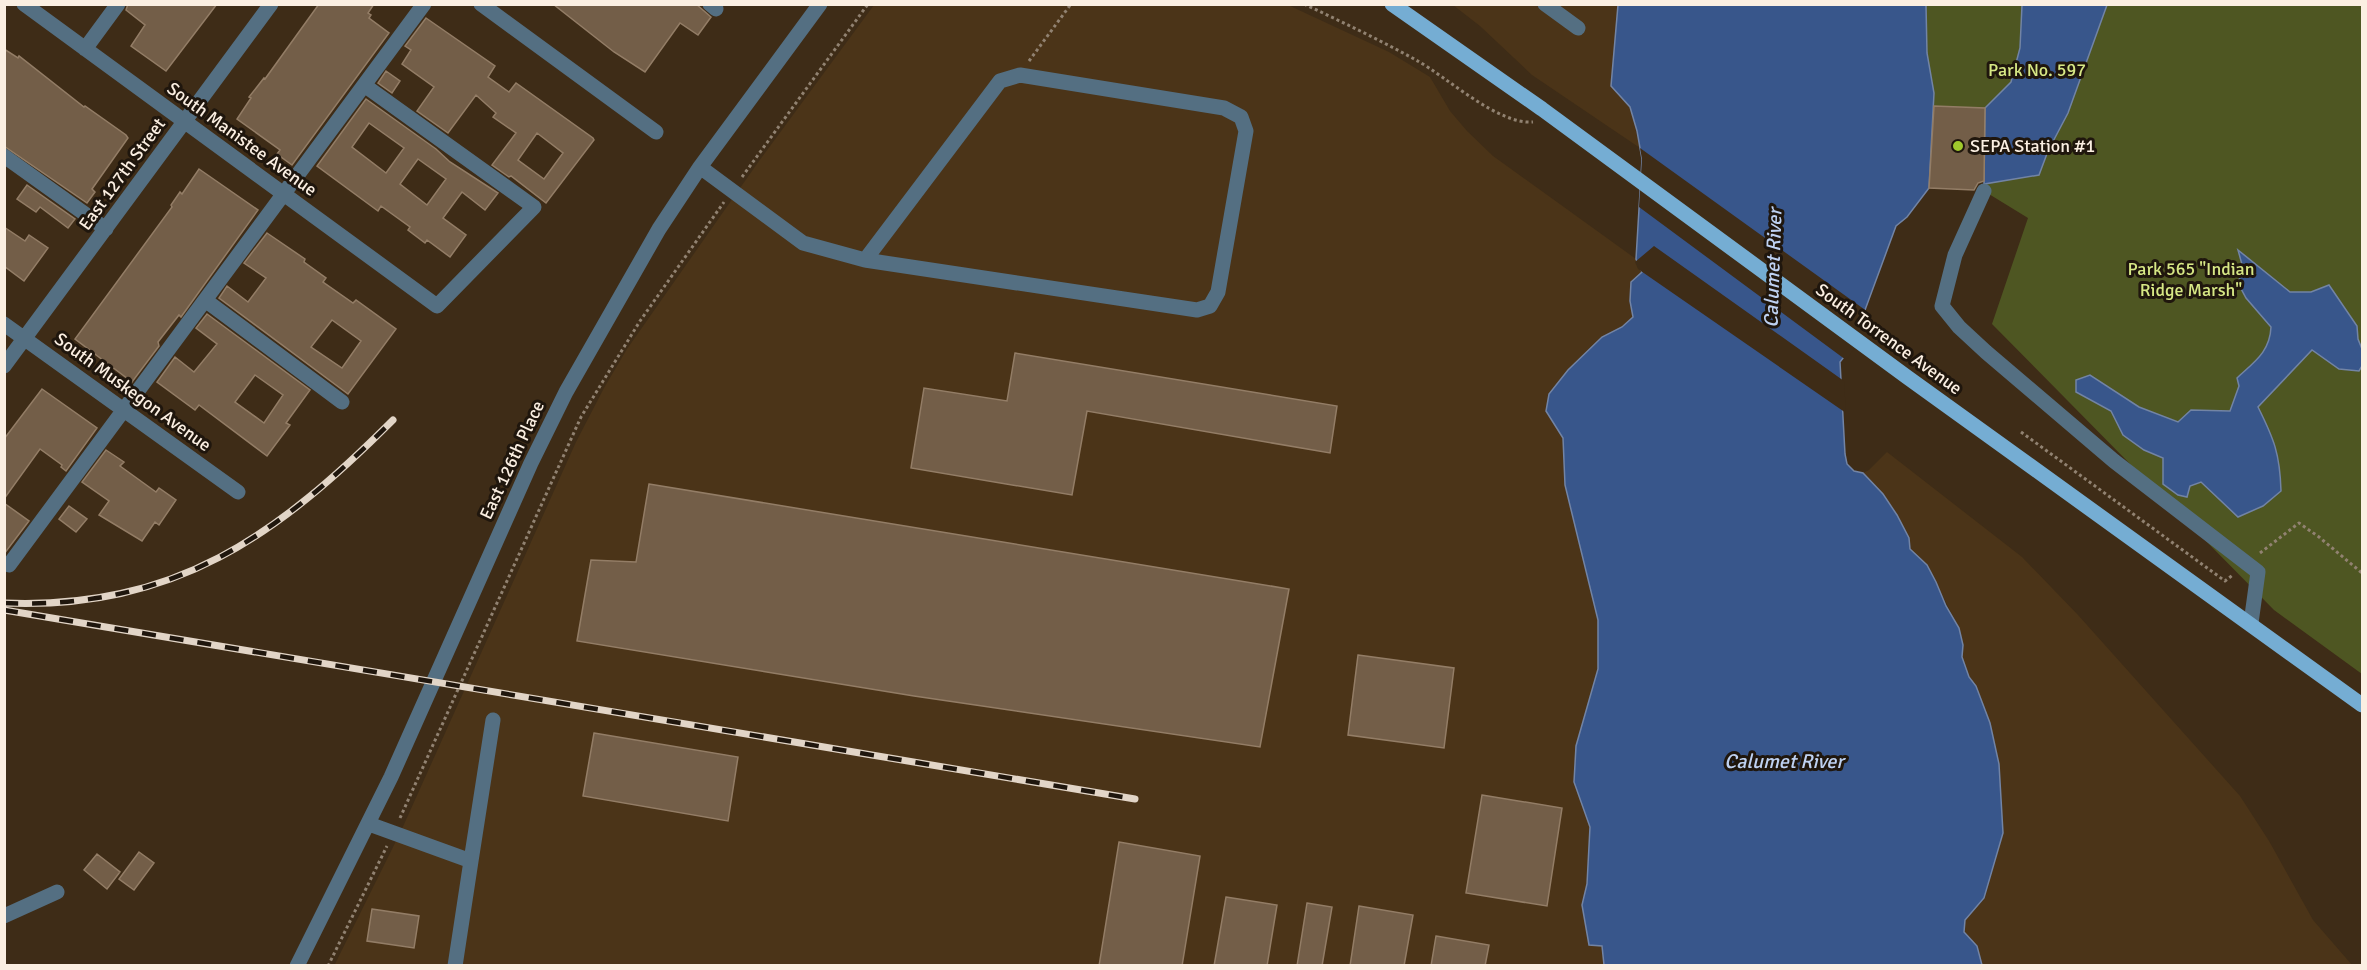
<svg xmlns="http://www.w3.org/2000/svg" width="2367" height="970" viewBox="0 0 2367 970" font-family="Signika,sans-serif">
	<style>
		.built { fill: #4b3418 }
		.green { fill: #4e5622 }
		.water { fill: #38568b; stroke: #7284a5; stroke-width: 1.5 }
		.pier { fill: #3e2c17 }
		.building { fill: #735e48; stroke: #937d66; stroke-width: 1.5; fill-rule: evenodd }
		.lines { fill: none; stroke-linecap: round; stroke-linejoin: round }
		.path { stroke: #918271; stroke-width: 3; stroke-dasharray: 3 3; stroke-linecap: butt }
		.minor { stroke: #546f82; stroke-width: 15 }
		.major { stroke: #75add3; stroke-width: 15 }
		.rail-casing { stroke: #e2d5c7; stroke-width: 7 }
		.rail { stroke: #1f160d; stroke-width: 4.5; stroke-dasharray: 14; stroke-linecap: butt }
		.poi-dot { fill: #a0c92c; stroke: #1f160d; stroke-width: 2 }
		.labels { text-anchor: middle; dominant-baseline: central; stroke-width: 6; stroke-linejoin: round; paint-order: stroke }
		.park-label { font-size: 18px; fill: #d7e885; stroke: #1f160d }
		.street-label { font-size: 18px; fill: #fbefe2; stroke: #1f160d }
		.poi-label { font-size: 18px; fill: #fbefe2; stroke: #1f160d; text-anchor: start }
		.water-label { font-size: 20px; font-style: italic; fill: #bed1f1; stroke: #1f160d }
	</style>
	<rect width="100%" height="100%" fill="#3e2c17"/>
	<!-- built -->
	<path class="built" d="M874,5h414l101,47 41,25 20,34 17,20 26,25 143,103 6,13 -12,29 3,15 -11,11 -20,10 -56,74 17,27 2,47 33,135v49l-22,77 -2,36 16,45 -3,57 -5,21 7,40 13,1 2,19 -1270,1 67,-135 175,-389 28,-54 23,-39 132,-188z
		M1453,5h165l-7,81 19,21 10,41 -108,-73 -52,-49z
		M1887,452l135,105 56,58 162,181 29,45 44,79 39,45h-370l-5,-19 -13,-13 1,-13 20,-22 18,-65 -4,-69 -9,-41 -14,-37 -7,-9 -7,-20 1,-12 -4,-17 -32,-63 -17,-16 -1,-11 -46,-65 6,-3z"/>
	<!-- green -->
	<path class="green" d="M1926,5h436v669l-88,-64 -282,-286 36,-106 -44,-27 1,-83 -51,-2v-13l-7,-40z"/>
	<!-- water -->
	<path class="water" d="M1618,5h308l1,48 7,40 -5,95 -22,29 -11,9 -45,122 -11,14 5,92 2,10 7,7 9,2 20,21 14,21 12,23 1,11 17,16 9,17 10,24 13,22 4,17 -1,12 7,20 7,9 14,37 9,41 4,69 -19,65 -19,22 -1,12 13,14 5,19h-378l-2,-19 -13,-1 -7,-40 5,-21 3,-57 -16,-45 2,-36 22,-77v-49l-33,-135 -2,-47 -17,-27 3,-17 19,-24 34,-33 20,-10 11,-10 -3,-16 1,-19 11,-10 -6,-13 6,-100 -5,-28 -7,-24 -19,-21z
		M2022,5h85l-39,108 -20,38 -9,24 -55,9 1,-76 26,-26 9,-34z
		M2238,250l52,42h21l18,-7 28,41 1,13 4,10v17l-3,5 -20,-2 -27,-19 -54,57c16,32 22,47 23,84l-18,15 -25,11 -37,-35 -11,4 -3,11 -9,-2 -15,-11v-26l-19,-8 -21,-15 -12,-24 -35,-19v-12l14,-5 49,32 39,15 13,-12 39,1 9,-25 -2,-8c17,-16 33,-26 34,-51l-25,-29 -8,-15 5,-15z"/>
	<!-- pier -->
	<path class="pier" d="M1640,148l228,164 -14,37 -8,11 -207,-153 3,-48z
		M1654,246l190,135 2,32 -208,-144 -3,-7z"/>
	<!-- building -->
	<path class="building" d="M128,4h89l-51,67 -35,-25 14,-21 -19,-15z
		M319,4h55l-6,9 3,2 -2,3 20,15 -97,132 -15,-11 3,-4 -43,-31 14,-21 -2,-1 15,-19 1,1z
		M553,4h143l15,13 -13,18 -18,-12 -35,49 -31,-20z
		M426,18l69,48 -7,11 21,15 7,-9 77,55 1,2 -48,63 -35,-27 -2,1 -17,-12 24,-32 -23,-16 3,-4 -20,-18 -28,38 -31,-22 17,-24 -32,-23 9,-14 -6,-4zM537,133l26,20 -19,26 -26,-19z
		M4,49l14,9 1,-2 65,51 1,-1 41,29 2,3 -36,51 3,3 -8,11 -83,-57z
		M386,71l14,10 -8,12 -14,-10z
		M366,99l70,50 14,13 48,31 -13,17 -23,-18 -19,26 23,17 -16,22 -23,-17 -2,3 -17,-13 2,-3 -29,-21 -3,5 -61,-45zM369,123l35,25 -18,25 -34,-26zM418,159l28,20 -19,26 -27,-21z
		M1934,106l51,2 -1,73 -6,2 -4,7 -45,-2z
		M199,169l59,41 -77,107 -2,-2 -21,27 1,4 -27,36 -57,-43 97,-132 -1,-2 9,-13 2,2z
		M27,185l48,34 -7,9 -28,-21 -4,5 -19,-13z
		M4,227l21,14 4,-6 19,13 -24,33 -20,-15z
		M267,233l38,26 -1,3 22,16 -3,4 30,21 3,-3 40,29 -48,65 -129,-96 8,-12 21,16 18,-24 -22,-15zM332,320l29,21 -19,27 -31,-21z
		M207,314l103,76 -24,33 4,2 -23,31 -68,-51 -4,5 -38,-28 18,-25 19,15 23,-28 -21,-16zM255,375l28,20 -19,28 -29,-21z
		M1015,353l322,53 -7,47 -243,-42 -15,84 -161,-27 13,-80 83,13z
		M42,389l55,39 -31,43 -5,-4 1,-2 -22,-16 -36,50v-60z
		M106,450l18,12 -4,4 36,26 3,-4 17,12 -17,25 -4,-3 -13,19 -43,-26 10,-14 -27,-19z
		M649,484l640,105 -29,158 -346,-51 -337,-55 14,-81 45,2z
		M4,503l25,18 -25,33z
		M69,506l18,13 -11,13 -17,-13z
		M1358,655l96,13 -10,80 -96,-13z
		M594,733l144,24 -10,64 -145,-25z
		M1482,795l80,13 -15,98 -81,-13z
		M1119,842l81,14 -18,110h-83z
		M139,852l15,11 -20,27 -15,-11z
		M97,854l23,18 -13,17 -23,-19z
		M1226,897l51,8 -10,61h-53z
		M1307,903l25,4 -10,59h-25z
		M1359,906l54,9 -9,51h-54z
		M372,909l47,7 -5,32 -47,-7z
		M1436,936l53,9 -4,21h-54z"/>
	<g class="lines">
		<!-- path -->
		<path class="path" d="M1304,4c38,18 76,36 112,56 31,17 82,65 117,62
			M1029,61l42,-57
			M742,177l126,-173
			M2021,432l204,149 9,-7
			M2260,553l39,-30 20,14 43,36
			M400,818l181,-401 59,-96 84,-119
			M328,966l59,-120"/>
		<!-- minor -->
		<path class="minor" d="M24,4l413,302 97,-99 -170,-122
			M481,4l175,128
			M710,4l6,5
			M1545,4l33,24
			M85,49l33,-45
			M4,156l102,73
			M700,167l103,76 62,17 332,50 13,-4 8,-14 28,-161 -5,-14 -17,-9 -204,-33 -20,6 -135,179
			M1984,191l-29,64 -13,51 17,21 27,25 128,109 144,111 -7,51
			M205,300l137,102
			M4,324l234,168
			M4,366l267,-362
			M9,565l415,-561
			M369,824l102,37 -16,105
			M471,861l22,-141
			M4,916l53,-24
			M297,966l94,-189 140,-314 35,-71 93,-163 41,-62 120,-163"/>
		<!-- major -->
		<path class="major" d="M1392,4l150,105 365,268 455,328"/>
		<!-- rail casing -->
		<g class="rail-casing">
			<path id="rail" d="M4,603c171,7 274,-68 389,-183
				M4,610l1131,189"/>
		</g>
		<!-- rail -->
		<use href="#rail" class="rail"/>
	</g>
	<!-- markers -->
	<circle class="poi-dot" cx="1958" cy="146" r="6"/>
	<g class="labels">
		<!-- park labels -->
		<g class="park-label">
			<text x="2037" y="70">Park No. 597</text>
			<text x="2191" y="269">Park 565 "Indian<tspan x="2191" dy="21">Ridge Marsh"</tspan></text>
		</g>
		<!-- street labels -->
		<g class="street-label">
			<text transform="translate(242 139) rotate(36)">South Manistee Avenue</text>
			<text transform="translate(122 174) rotate(-54)">East 127th Street</text>
			<text transform="translate(1889 339) rotate(36)">South Torrence Avenue</text>
			<text transform="translate(133 392) rotate(36)">South Muskegon Avenue</text>
			<text transform="translate(512 460) rotate(-65)">East 126th Place</text>
		</g>
		<!-- poi labels -->
		<g class="poi-label">
			<text x="1970" y="146">SEPA Station #1</text>
		</g>
		<!-- water labels -->
		<g class="water-label">
			<text transform="translate(1773 268) rotate(-88)">Calumet River</text>
			<text x="1784" y="761">Calumet River</text>
		</g>
	</g>
	<!-- border -->
	<rect width="2367" height="970" fill="none" stroke="#fbefe2" stroke-width="12"/>
</svg>
